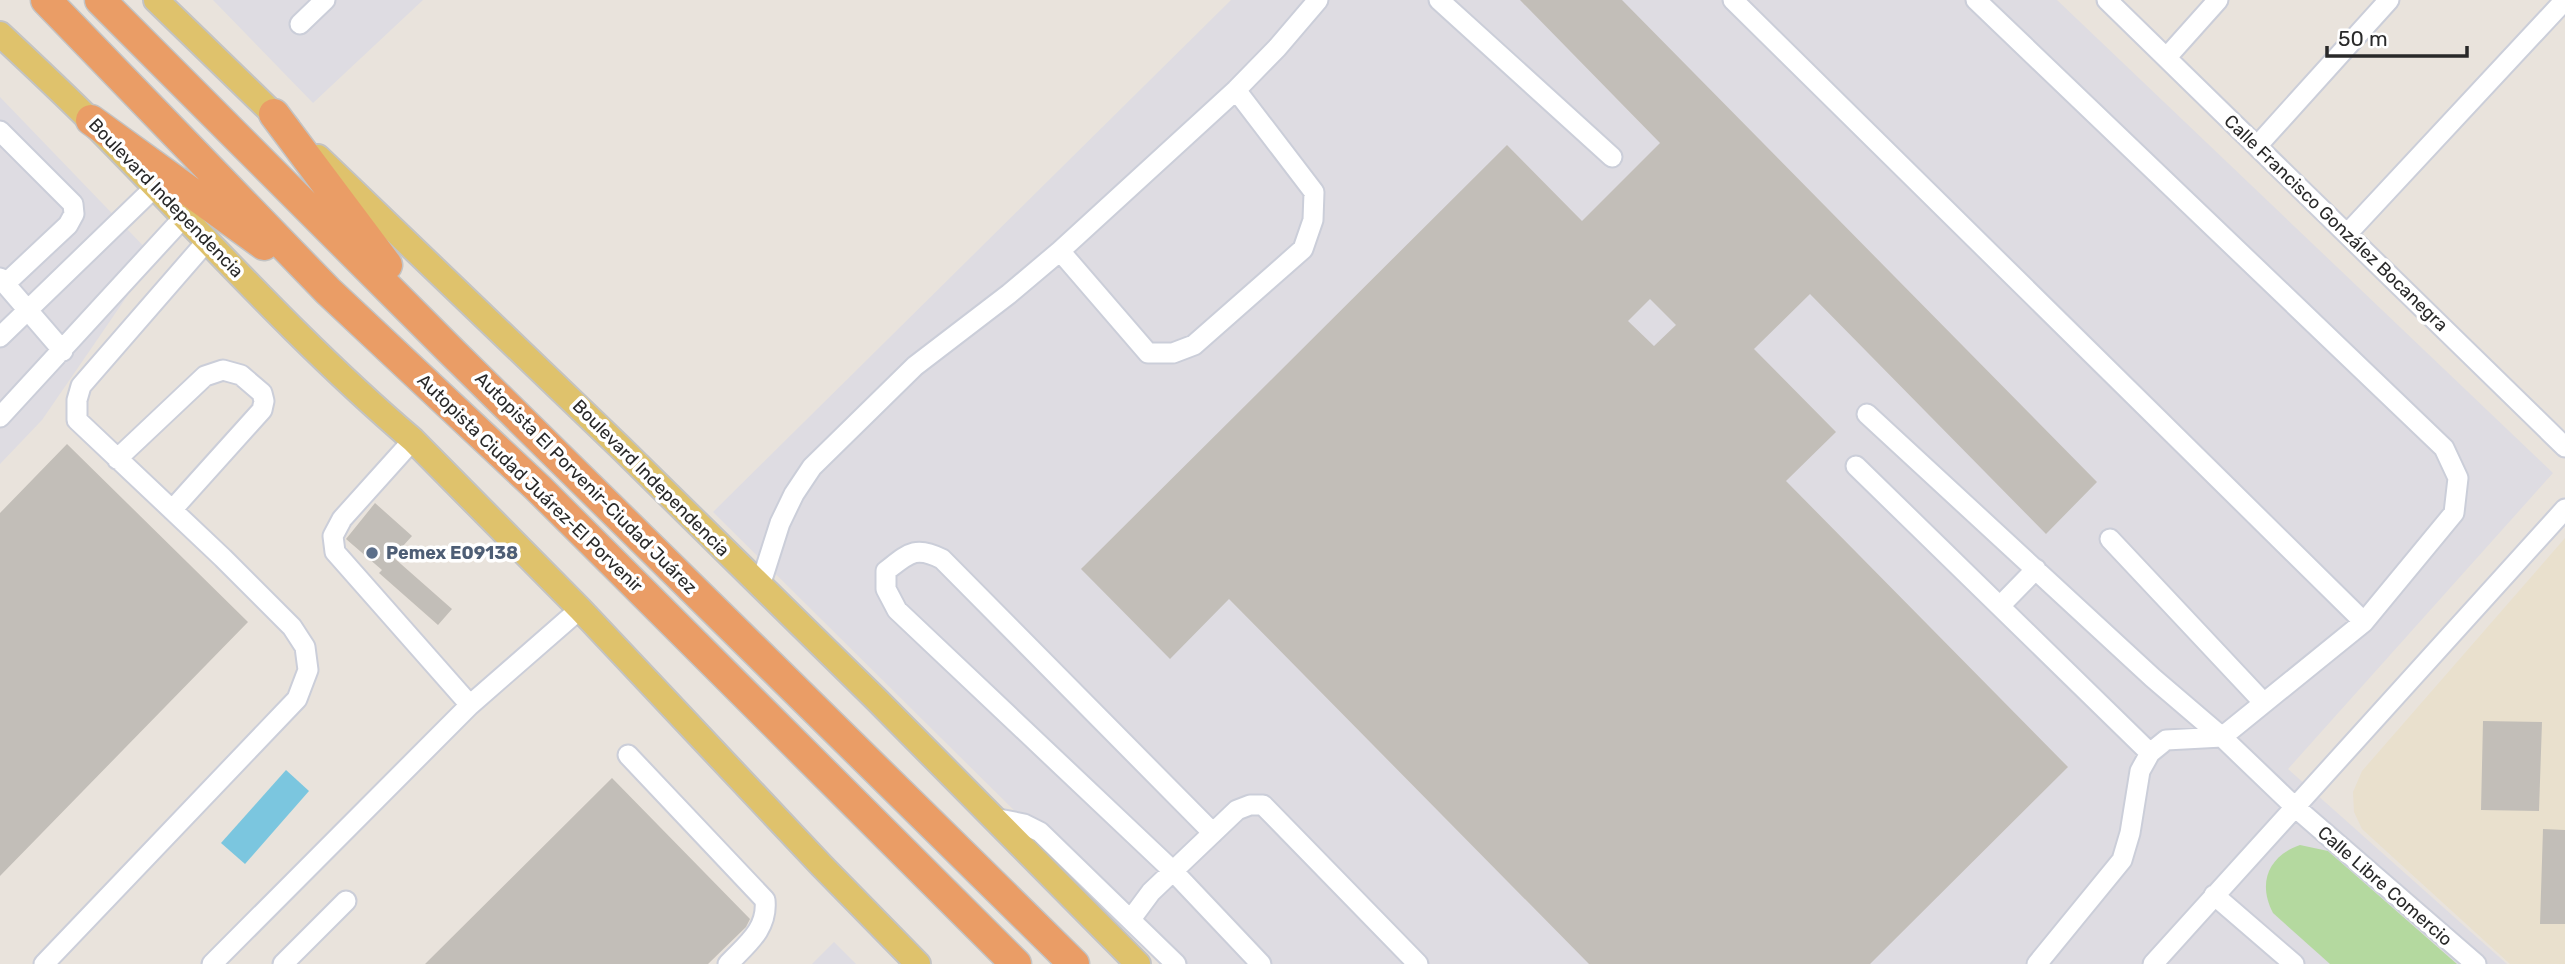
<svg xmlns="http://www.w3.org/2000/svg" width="2565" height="964" viewBox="0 0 2565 964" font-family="Rubik,sans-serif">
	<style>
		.industrial { fill: #dedce2 }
		.education { fill: #e9e0cd }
		.green { fill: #b4d99f }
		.water { fill: #7bc6df }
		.building { fill: #c2beb8; fill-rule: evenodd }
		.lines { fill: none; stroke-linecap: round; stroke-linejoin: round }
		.minor-casing { stroke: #cbced9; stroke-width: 23 }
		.major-casing { stroke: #c3c3c3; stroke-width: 28 }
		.highway-casing { stroke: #c3c3c3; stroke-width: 33 }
		.minor { stroke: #fff; stroke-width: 19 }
		.major { stroke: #dfc26c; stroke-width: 24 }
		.highway { stroke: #ea9d66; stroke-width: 30 }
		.service-dot { fill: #5c6f8a; stroke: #fff; stroke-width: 2.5 }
		.labels { text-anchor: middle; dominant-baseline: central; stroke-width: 7; stroke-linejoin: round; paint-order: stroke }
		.street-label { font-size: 18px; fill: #292929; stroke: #fff }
		.service-label { font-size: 18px; font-weight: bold; fill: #4e5e75; stroke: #fff; text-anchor: start }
	</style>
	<rect width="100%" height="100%" fill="#e9e3dc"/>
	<!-- industrial -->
	<path class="industrial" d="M213,0h210l-110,103z
		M1231,0h826l496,473 -265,296 219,195h-1338l-456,-452z
		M0,97l154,160 -112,163 -42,44z
		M834,942l22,22h-44z"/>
	<!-- education -->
	<path class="education" d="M2565,538v426h-55l-148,-135 -8,-17 -1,-20 9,-21z"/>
	<!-- green -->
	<path class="green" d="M2300,845l28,6 129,113h-127l-57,-51c-16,-31 -4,-57 27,-68z"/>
	<!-- water -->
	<path class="water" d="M286,770l23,21 -64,73 -24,-21z"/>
	<!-- building -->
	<path class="building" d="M1520,0h102l475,482 -51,52 -236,-240 -56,55 82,83 -50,49 282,286 -198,197h-281l-360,-365 -59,60 -89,-90 426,-424 75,76 78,-78zM1650,299l26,26 -22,21 -26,-25z
		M67,444l181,178 -248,254v-363z
		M375,503l37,33 -19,21 59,52 -14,16 -59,-52 3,-3 -36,-31z
		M2483,721l59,1 -3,89 -58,-1z
		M612,778l138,141 -4,8 -38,37h-283z
		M2543,829l22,1v94h-25z"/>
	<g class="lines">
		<!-- minor casing -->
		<g class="minor-casing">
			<path id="minor" d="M1439,0l173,157
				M1733,0l631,622
				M1976,0l468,448 14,30 -4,35 -90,109 -142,115 -56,3 -16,13 -10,18 -10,62 -8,27 -85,104
				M2107,0l458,447
				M300,24l25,-24
				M2167,57l51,-57
				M0,131l73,73 1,10 -6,11 -63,59
				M2258,145l131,-145
				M2347,234l218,-234
				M1060,251l88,102h25l21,-8 109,-96 10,-29 1,-28 -78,-102
				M0,278l63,73
				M0,337l155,-150
				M1867,414l286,264 69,59 73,70 181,157
				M0,417l184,-200
				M413,440l-71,79 -9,17 2,16 135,153
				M117,459l88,-83 18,-6 18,5 21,18 2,8 -2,9 -90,100
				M1856,466l294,287
				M2110,539l154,164
				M760,586l20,-63 14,-29 18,-27 103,-101 94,-72 51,-43 176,-161 41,-42 41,-48
				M2000,606l36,-37
				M628,755l137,145c3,29 -18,44 -37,64
				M994,818l30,6 16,8 136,132
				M1213,833l-271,-274c-27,-14 -34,-5 -56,12v18l11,21 276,261 88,93
				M2214,895l80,69
				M1131,919l20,-27 86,-82 13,-5h13l155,159
				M44,964l253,-265 11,-29 -3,-23 -13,-20 -69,-69 -146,-138v-20l4,-14 126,-145
				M212,964l258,-259 110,-96
				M283,964l63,-63
				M2153,964l412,-455"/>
		</g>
		<!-- major casing -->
		<g class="major-casing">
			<path id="major" d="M156,0l131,127
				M0,34c31,29 62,58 92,88 106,107 206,220 321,318l167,169 242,257 96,98
				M318,157l302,290 256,252 262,265"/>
		</g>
		<!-- highway casing -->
		<g class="highway-casing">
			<path id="highway" d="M46,0l282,291 210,197 478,476
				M100,0l352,352 622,612
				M274,114l113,151
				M91,120l173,125"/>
		</g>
		<!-- minor -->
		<use href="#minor" class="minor"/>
		<!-- major -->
		<use href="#major" class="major"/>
		<!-- highway -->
		<use href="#highway" class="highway"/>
	</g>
	<!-- markers -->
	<circle class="service-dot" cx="372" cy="553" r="7"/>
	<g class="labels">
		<!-- street labels -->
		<g class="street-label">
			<text transform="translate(166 198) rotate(46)">Boulevard Independencia</text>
			<text transform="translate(2336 223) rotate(44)">Calle Francisco González Bocanegra</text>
			<text transform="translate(651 478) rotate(45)">Boulevard Independencia</text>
			<text transform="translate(530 483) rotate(44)">Autopista Ciudad Juárez-El Porvenir</text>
			<text transform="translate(586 483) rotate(45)">Autopista El Porvenir-Ciudad Juárez</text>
			<text transform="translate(2385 886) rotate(41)">Calle Libre Comercio</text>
		</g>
		<!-- service labels -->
		<g class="service-label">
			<text x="386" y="553">Pemex E09138</text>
		</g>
	</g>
	<!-- scale -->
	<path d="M2327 46v10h140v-10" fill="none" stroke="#292929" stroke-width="3.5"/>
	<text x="2338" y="46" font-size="21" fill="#292929" stroke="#ffffff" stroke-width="5" paint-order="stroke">50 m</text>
</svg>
